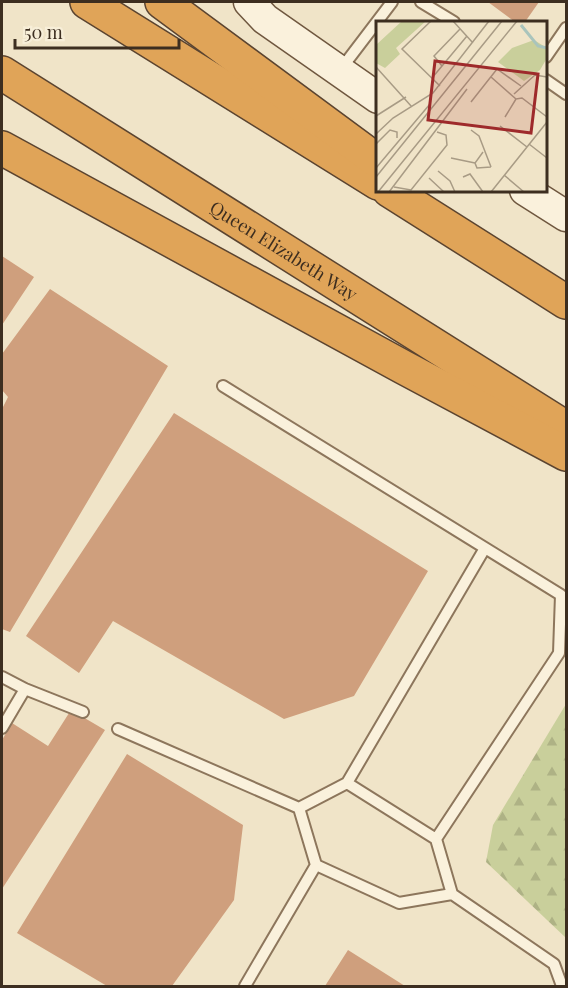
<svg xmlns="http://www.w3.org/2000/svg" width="568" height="988" viewBox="0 0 568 988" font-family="'Playfair Display',serif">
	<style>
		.forest { fill: url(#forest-firs) }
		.building { fill: #cf9f7d }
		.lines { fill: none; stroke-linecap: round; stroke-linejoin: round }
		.lane-casing { stroke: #8d765c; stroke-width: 14 }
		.secondary-casing { stroke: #6f573f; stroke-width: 33 }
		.highway-casing { stroke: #5b4430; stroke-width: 36 }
		.lane { stroke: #faf1dc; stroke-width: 10 }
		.secondary { stroke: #faf1dc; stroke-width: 30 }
		.highway { stroke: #e0a458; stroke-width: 33 }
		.labels { text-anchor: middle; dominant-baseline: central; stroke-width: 4.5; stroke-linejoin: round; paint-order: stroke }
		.street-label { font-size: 18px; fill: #3d2e20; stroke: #f7eed8 }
		.inset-river { fill: none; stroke: #a9c4bc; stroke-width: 3 }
		.inset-road { fill: none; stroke: #a89b85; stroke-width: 1.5 }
		.view { fill: #9e2a2b; fill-opacity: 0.15; stroke: #9e2a2b; stroke-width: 3 }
		.inset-edge { fill: none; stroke: #3d2e20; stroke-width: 3 }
	</style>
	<defs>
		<pattern id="forest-firs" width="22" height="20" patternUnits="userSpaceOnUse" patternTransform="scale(1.5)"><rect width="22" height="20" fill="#c9cf9b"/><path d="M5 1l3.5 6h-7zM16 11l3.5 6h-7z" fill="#aeb285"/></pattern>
	</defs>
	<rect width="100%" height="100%" fill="#f0e4c8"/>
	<!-- forest -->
	<path class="forest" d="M566,704v234l-80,-76 7,-37z"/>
	<!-- building -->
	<path class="building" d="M488,2h51l-14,20h-10z
		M2,256l32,21 -32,48z
		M50,289l118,77 -158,266 -8,-3v-220l6,-12 -6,-7v-36z
		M174,413l254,158 -74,125 -70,23 -171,-98 -34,52 -53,-37z
		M71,710l34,20 -103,159v-149l10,-17 36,23z
		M127,754l116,71 -9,75 -62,86h-65l-90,-53z
		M348,950l57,36h-80z"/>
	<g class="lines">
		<!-- lane casing -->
		<g class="lane-casing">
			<path id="lane" d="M421,2l33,20
				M546,57l20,-29
				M341,69l51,-67
				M546,80l20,14
				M223,386l338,209 -2,58 -123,186
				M2,677l23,12 58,23
				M2,728l23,-39
				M118,729l181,79
				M347,783l89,56 16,55
				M316,865l83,38 53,-9
				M452,894l102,70 8,22
				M245,986l71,-121 -17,-57 48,-25 138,-235"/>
		</g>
		<!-- secondary casing -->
		<g class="secondary-casing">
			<path id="secondary" d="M249,2l16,17 113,79
				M525,190l41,26"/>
		</g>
		<!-- highway casing -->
		<g class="highway-casing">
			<g id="highway">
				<path d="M87,2l291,181"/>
				<path d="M162,2l214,158"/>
				<path id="s1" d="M2,73l564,355"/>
				<path d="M2,148l401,219 163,87"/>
				<path d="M389,190l177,112"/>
			</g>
		</g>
		<!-- lane -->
		<use href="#lane" class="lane"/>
		<!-- secondary -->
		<use href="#secondary" class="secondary"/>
		<!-- highway -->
		<use href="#highway" class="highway"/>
	</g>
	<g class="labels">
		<!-- street labels -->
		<g class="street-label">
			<text stroke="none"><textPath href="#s1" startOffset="333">Queen Elizabeth Way</textPath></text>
		</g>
	</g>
	<!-- overview -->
	<g transform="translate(376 21)">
		<rect width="171" height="171" fill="#f0e4c8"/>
		<path d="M26,0h24l-30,27 4,6 -15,14 -9,-5v-18zM158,19l13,8v10l-7,12 -16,11 -26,-19 14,-14z" fill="#c9cf9b"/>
		<path class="inset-river" d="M145,4l17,21 9,2"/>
		<path class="inset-road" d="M55,0l-29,28 38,37M77,0l20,22M66,45l-8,-10 26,-27M0,46l36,40M115,56l25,22 6,-1 25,19M56,57l35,-42M138,73l21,-19 12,2M95,81l26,-33 24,17M0,95l30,-19M129,96l11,-18M124,105l27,21M95,109l8,6 12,31M0,113l17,-16 40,-25 56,-72M0,123l14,-14 7,2v6M153,123l18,14M107,131l-8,11 2,5 14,-1M75,137l24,5M0,147l54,-64M62,150l12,10 5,11M128,154l20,17M0,156l126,-156M87,156l7,-3 13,18M53,157l15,14M18,166l17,3 36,-45 -1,-10 -9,-3M2,171l139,-171M13,171l78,-103M115,171l56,-70"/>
		<path class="view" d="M59,40l103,13 -7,59 -103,-13z"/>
		<rect width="171" height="171" class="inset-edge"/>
	</g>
	<!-- border -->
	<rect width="568" height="988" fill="none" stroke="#3d2e20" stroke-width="6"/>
	<!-- scale -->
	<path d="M15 39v9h164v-9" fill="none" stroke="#3d2e20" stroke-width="3"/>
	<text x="24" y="39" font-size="18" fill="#3d2e20" stroke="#f7eed8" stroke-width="4.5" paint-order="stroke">50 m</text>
</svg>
